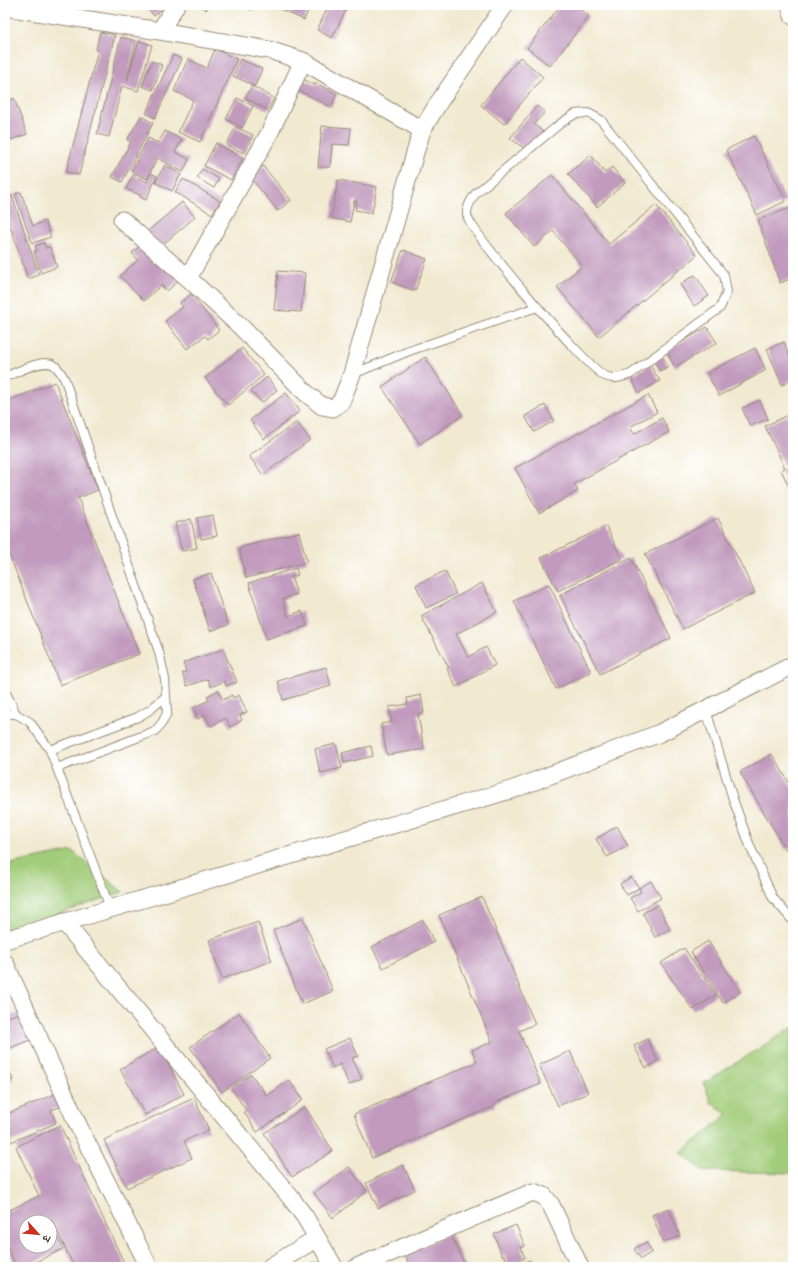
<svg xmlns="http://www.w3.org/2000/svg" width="798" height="1272" viewBox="0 0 798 1272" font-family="Alegreya,'Noto Serif Devanagari',serif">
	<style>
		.green { fill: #a1cc79; stroke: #6e7b4c }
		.building { fill: #c19abd; fill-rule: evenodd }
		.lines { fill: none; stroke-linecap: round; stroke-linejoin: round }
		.service-casing { stroke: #968a77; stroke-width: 10 }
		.minor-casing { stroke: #968a77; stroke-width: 19 }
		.service { stroke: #fff; stroke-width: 8 }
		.minor { stroke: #fff; stroke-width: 17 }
	</style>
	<rect width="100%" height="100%" fill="#fff"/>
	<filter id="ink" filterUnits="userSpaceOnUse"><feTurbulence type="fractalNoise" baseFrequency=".025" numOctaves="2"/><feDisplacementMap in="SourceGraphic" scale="8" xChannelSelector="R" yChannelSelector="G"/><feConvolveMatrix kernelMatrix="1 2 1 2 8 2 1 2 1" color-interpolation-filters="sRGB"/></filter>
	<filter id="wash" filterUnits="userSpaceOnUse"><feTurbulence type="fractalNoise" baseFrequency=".012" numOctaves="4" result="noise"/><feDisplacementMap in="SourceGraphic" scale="16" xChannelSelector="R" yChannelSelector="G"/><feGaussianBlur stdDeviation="0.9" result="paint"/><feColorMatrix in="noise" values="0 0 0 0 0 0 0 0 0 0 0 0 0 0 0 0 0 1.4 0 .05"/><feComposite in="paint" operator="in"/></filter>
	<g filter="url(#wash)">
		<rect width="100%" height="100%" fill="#f1e9d0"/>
		<!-- green -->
		<path class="green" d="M72,851l51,41 -118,40v-67z
			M793,1027v146l-90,-2 -22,-18 47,-39 -17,-11 -7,-20z"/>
		<g id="blocks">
			<!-- building -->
			<path class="building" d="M144,5h23l-13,11z
				M200,5h10l-4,5z
				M239,5h15l-2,5z
				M281,5h21l7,4 -5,11 -24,-11z
				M329,5l19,1 -16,32 -15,-8z
				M561,5h15l13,11 -39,50 -23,-18z
				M100,32l15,3 -36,140 -13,-3 32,-122 -2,-1z
				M121,37l15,4 -9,39 12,-39 13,4 -14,46 -16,-5 -13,51 -12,-3z
				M215,49l22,10 -37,83 -22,-10 15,-32 -19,-9 14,-32 19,9z
				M173,55l9,4 -27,59 -9,-5z
				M520,57l23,20 -39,47 -23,-19z
				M240,59l22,10 -7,17 -22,-10z
				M152,61l10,4 -9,25 -11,-4z
				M297,76l18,9 1,-2 21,11 -6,13 -39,-20z
				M252,86l22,12 -6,12 -23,-12z
				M14,98l13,36 -19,7 -3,-8v-31z
				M237,98l16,8 -11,22 -16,-9z
				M537,106l8,6 -11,12 9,8 -18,17 -15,-11z
				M141,116l12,7 -31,59 -10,-5 19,-35 -4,-2z
				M322,126l29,2 -2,17 -17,-1 -2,23h-12z
				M236,127l17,8 -9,18 -18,-8z
				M165,131l17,9 -7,12 14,7 -6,13 -26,-14 -10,21 -16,-8 17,-33 10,5z
				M754,136l32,65 -29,14 -31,-65z
				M216,143l27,15 -12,22 -27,-14z
				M5,146l4,10 -4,2z
				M591,155l14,18 7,-6 13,16 -28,24 -29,-33z
				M165,165l16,9 -9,17 -17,-9z
				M263,166l28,34 -13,11 -28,-34z
				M202,169l17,10 -5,9 -17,-10z
				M151,173l6,3 -11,24 -6,-3v-2l-14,-6 7,-14 14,7z
				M552,175l57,69 47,-39 41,50 -98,82 -42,-50 25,-21 -29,-35 -19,16 -28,-34z
				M183,179l37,22 -8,13 -37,-22z
				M338,180l39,7 -5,26 -17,-3 2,-9h-3l-4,21 -19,-4z
				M21,192l12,34 12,-5 6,16 -19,6 -17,-49z
				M12,195l27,80 -11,4 -23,-68v-14z
				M182,202l13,15 -34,29 -13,-15z
				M793,207v71l-13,5 -22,-63z
				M145,240l36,38 -14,13 -6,-6 -17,16 -24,-25 18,-16 -6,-7z
				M44,243l2,5 4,-1 7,20 -16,6 -7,-21 3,-1 -2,-5z
				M403,250l24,9 -12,32 -24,-9z
				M278,271l27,2 -4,39 -27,-2z
				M695,275l14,21 -15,10 -14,-22z
				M191,294l28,36 -11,9 -3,-3 -18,13 -22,-28 18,-14 -3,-4z
				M707,327l10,16 -42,24 -9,-16z
				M784,342l9,24v14l-11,5 -15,-36z
				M242,348l22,27 -36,30 -23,-27z
				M755,348l11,22 -47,26 -12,-23z
				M661,354l7,12 -8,5 -7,-12z
				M425,357l38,58 -43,29 -38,-57z
				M650,365l10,16 -21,12 -9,-17z
				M267,377l10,13 -15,13 -11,-12z
				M55,382l43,108 -20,8 61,156 -79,31 -55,-141v-142z
				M286,393l14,18 -36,28 -14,-19z
				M648,395l9,17 -27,15 4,7 28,-16 7,14 -95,52 4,7 -39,22 -24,-45z
				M760,400l8,19 -18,7 -8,-18z
				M545,405l9,16 -20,11 -9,-16z
				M788,415l5,9v71l-12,-25 4,-2 -20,-42z
				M297,422l13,18 -47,35 -14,-19z
				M213,515l4,21 -16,3 -4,-21z
				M718,518l37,75 -72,36 -38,-75z
				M191,519l6,29 -15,3 -7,-28z
				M606,526l16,33 -64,32 -17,-33z
				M299,532l8,30 -61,16 -7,-30z
				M631,558l40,80 -71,36 -40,-79z
				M296,568l2,7 -7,2 6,17 -14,5 5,17 14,-5 5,15 -41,13 -17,-56z
				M445,571l11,23 -30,14 -10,-23z
				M211,573l17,52 -18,6 -17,-52z
				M482,583l15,29 -41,22 12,23 18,-10 9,18 -39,22 -9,-18 2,-1 -28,-52z
				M549,584l42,88 -35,17 -42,-88z
				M223,649l14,33 -11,4 -1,-5 -14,6 -3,-8 -21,7 -5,-13 4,-1 -3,-9z
				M326,667l5,19 -48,14 -5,-19z
				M218,690l5,10 9,-5 1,3 6,-3 8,17 -7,3 2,5 -12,7 -4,-9 -15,8 -6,-11 -7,4 -5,-11 16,-8 -2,-4z
				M421,695l3,18 -6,1 6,35 -37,6 -6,-31 11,-2 -3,-15 19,-3 -1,-6z
				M336,744l6,24 -22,5 -5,-24z
				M371,746l2,10 -29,7 -2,-10z
				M772,754l21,35v57l-7,4 -46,-78z
				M617,826l11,20 -21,11 -11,-18z
				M631,877l8,11 -12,7 -7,-11z
				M651,881l10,17 -23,13 -8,-13 11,-6 -2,-4z
				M482,897l53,127 -16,7 22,53 -47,19 1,3 -123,52 -18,-44 123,-52 -5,-12 20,-8 -53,-127z
				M658,905l12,24 -15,8 -12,-24z
				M303,918l30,73 -31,13 -29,-74z
				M423,920l11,22 -51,26 -11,-21z
				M258,922l14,39 -50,18 -13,-39z
				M708,941l32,51 -17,11 -32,-51z
				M684,948l32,47 -23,15 -32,-47z
				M5,1011l3,6 11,-4 11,27 -25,10z
				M239,1013l31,45 -48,34 -32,-45z
				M350,1038l8,18 -6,2 10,21 -13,6 -9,-21 -7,4 -9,-19z
				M647,1039l11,22 -12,7 -12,-22z
				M159,1047l25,47 -39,21 -25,-46z
				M570,1051l18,42 -30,13 -19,-41z
				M5,1062l8,18 -8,3z
				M251,1074l16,22 22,-16 14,20 -46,32 -13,-20 2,-2 -15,-22z
				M55,1094l5,13 -9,3 5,13 -45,19 -6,-16v-11z
				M194,1098l15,32 -25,11 8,17 -65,30 -23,-48z
				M305,1107l28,44 -41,26 -28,-44z
				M60,1125l23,50 43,92h-52l-22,-47 -1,1 12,28 -38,18h-9l-11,-25v-30l34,-16 -23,-49zM26,1222h24v24h-24z
				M403,1165l12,25 -37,18 -12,-25z
				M349,1167l18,24 -34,27 -19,-25z
				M669,1208l11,28 -17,6 -11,-27z
				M516,1225l9,21 -4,2 4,10 -17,6 -4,-9 -2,1 -8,-22z
				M450,1233l16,34h-56l-5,-12z
				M646,1242l6,10 -11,7 -7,-10z
				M530,1260l2,7h-22z
				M314,1262l3,5h-14z"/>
		</g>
	</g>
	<g filter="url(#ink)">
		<use href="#blocks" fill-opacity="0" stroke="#968a77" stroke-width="1"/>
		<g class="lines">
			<!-- service casing -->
			<g class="service-casing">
				<path id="service" d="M588,113l13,7 123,155 3,17 -7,16 -89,66c-9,3 -17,6 -26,2 -18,-8 -135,-144 -138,-161 -1,-8 5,-16 9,-22l85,-70 14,-9z
					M353,374l56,-23 128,-44
					M5,377c12,-5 38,-19 49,-12 5,4 8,9 11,15l94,272 6,27 2,34 -5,10 -7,8 -98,37
					M5,691l11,23
					M706,710l27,89 17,47 23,52 19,22
					M5,714h11l14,8 20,28 60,158
					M50,750l88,-33 13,-8 14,-12"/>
			</g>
			<!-- minor casing -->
			<g class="minor-casing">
				<path id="minor" d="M790,5l3,11
					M5,7l155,24 109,19 34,11 119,69
					M160,31l16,-26
					M122,220l66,58 52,48 66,67 16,13 11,2 8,-6 11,-28 63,-221 7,-23 17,-28 66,-97
					M188,278l81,-144 34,-73
					M64,922l227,276 14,19 29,50
					M5,940l509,-151 146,-56 133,-68
					M5,963l74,164 70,140
					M270,1267l47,-29
					M357,1267l176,-75 11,4 7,9 29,62"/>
			</g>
			<!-- service -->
			<use href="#service" class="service"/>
			<!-- minor -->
			<use href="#minor" class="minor"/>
		</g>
	</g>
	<!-- margin -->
	<rect width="798" height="1272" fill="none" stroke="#fff" stroke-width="20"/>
	<!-- north arrow -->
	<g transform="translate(38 1234) rotate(117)"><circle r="19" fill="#ffffff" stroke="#b1aaa5"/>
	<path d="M0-3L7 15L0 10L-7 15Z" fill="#c8321e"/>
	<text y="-6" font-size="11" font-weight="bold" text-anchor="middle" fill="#3b2a1e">उ</text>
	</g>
</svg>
